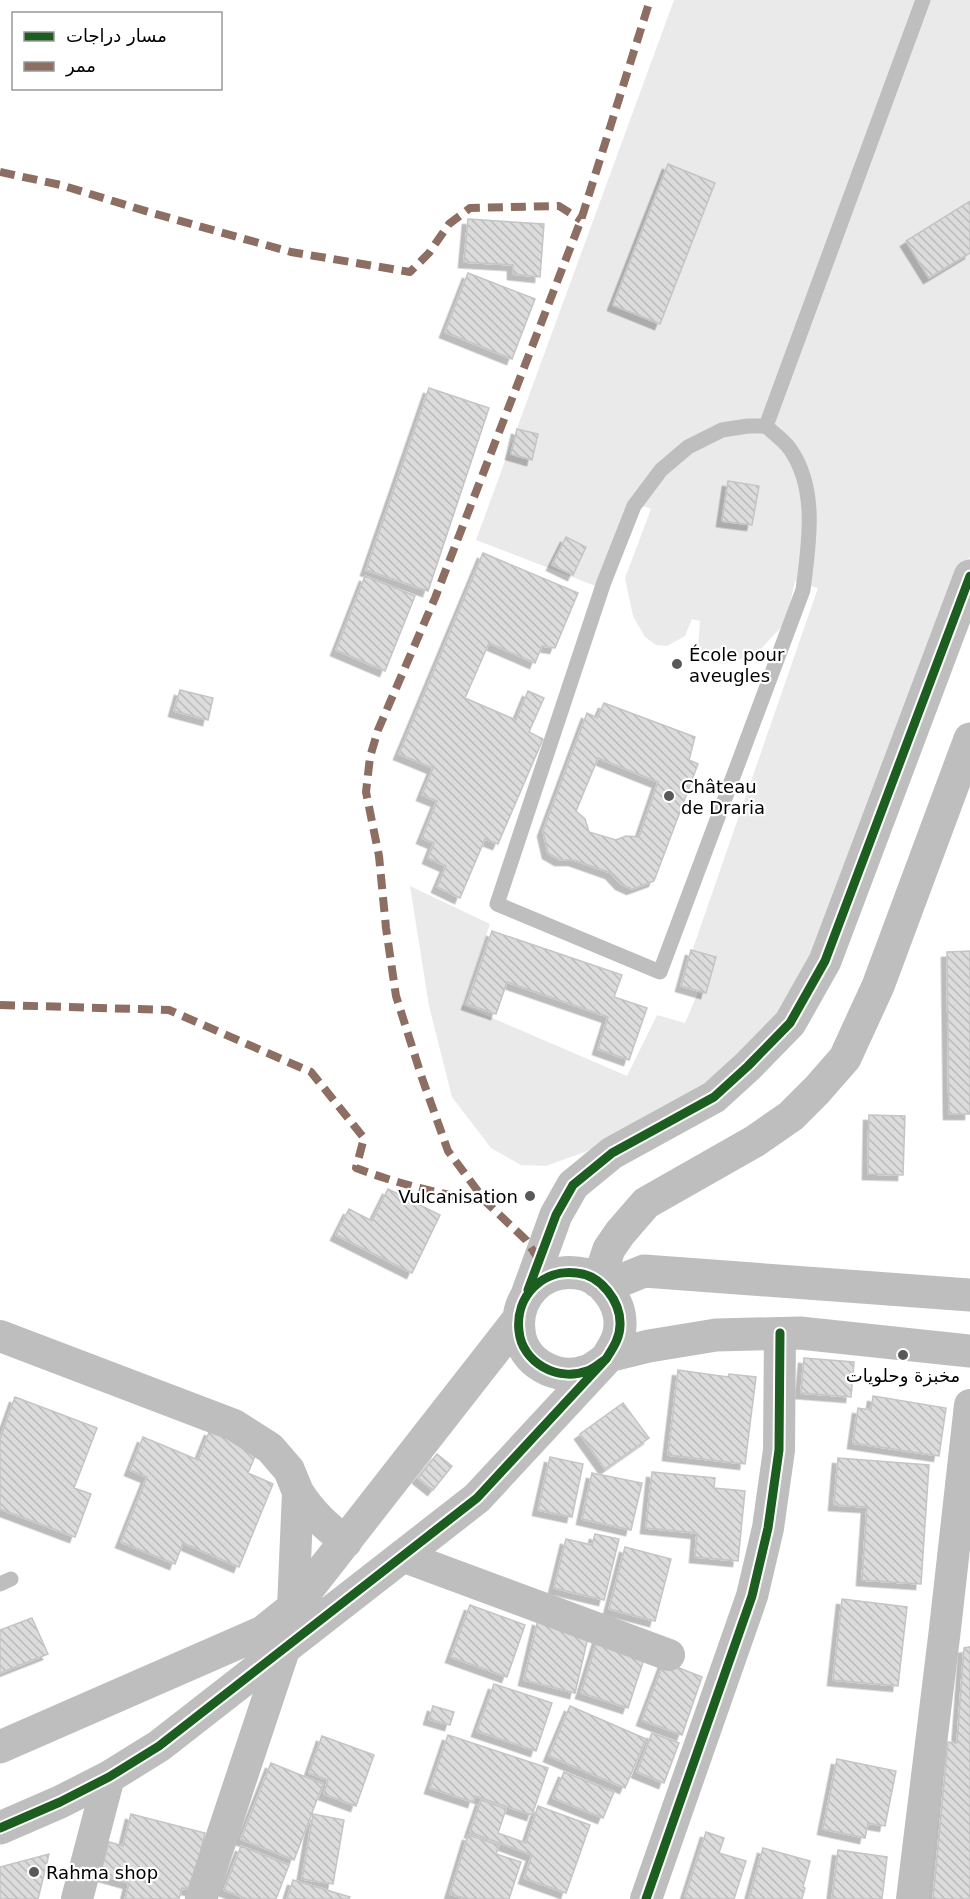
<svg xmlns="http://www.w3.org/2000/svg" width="970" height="1899" viewBox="0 0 970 1899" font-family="'DejaVu Sans',Vazirmatn,sans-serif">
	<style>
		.park { fill: #eaeaea }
		.building { fill: url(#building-back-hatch); stroke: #c5c5c5; stroke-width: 1.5; fill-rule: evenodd; filter: url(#shadow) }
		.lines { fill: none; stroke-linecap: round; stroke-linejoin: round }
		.service { stroke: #bebebe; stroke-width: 15 }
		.minor { stroke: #bebebe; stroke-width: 32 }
		.tertiary { stroke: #bebebe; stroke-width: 33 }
		.quiet { stroke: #8d6e63; stroke-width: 8; stroke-dasharray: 15 8; stroke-linecap: butt }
		.cycleway-casing { stroke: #fff; stroke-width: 13 }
		.cycleway { stroke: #1b5e20; stroke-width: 9 }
		.poi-dot { fill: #595959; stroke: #fff; stroke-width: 2 }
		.labels { text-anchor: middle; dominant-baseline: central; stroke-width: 4.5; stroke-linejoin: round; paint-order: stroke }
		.poi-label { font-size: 18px; fill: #000; stroke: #fff; text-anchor: start }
	</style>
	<defs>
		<pattern id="building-back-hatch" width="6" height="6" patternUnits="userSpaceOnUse" patternTransform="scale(1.5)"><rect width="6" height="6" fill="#dcdcdc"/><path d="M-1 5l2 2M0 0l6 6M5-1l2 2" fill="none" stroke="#bbb"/></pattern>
		<filter id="shadow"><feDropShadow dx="-5.5" dy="5.5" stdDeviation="0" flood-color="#0004"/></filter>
	</defs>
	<rect width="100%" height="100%" fill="#fff"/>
	<!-- park -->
	<path class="park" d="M674,0h296v556l-144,380 -45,76 -97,95 -80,38 -58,21 -25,-1 -30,-17 -39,-51 -23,-91 -19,-120 80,38 -28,81 165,71 30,-61 28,8 23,-54 -18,-12 128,-369 -23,-7 -9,41 -31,33 -32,9 -13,-5 -12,-12 2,-26 -8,-2 -7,17 -18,10 -11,-1 -11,-8 -12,-21 -8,-38 26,-69 -19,-7 -34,85 -122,-47z"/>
	<!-- building -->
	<path class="building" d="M668,164l47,19 -55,141 -47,-19z
		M970,201v52l-41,25 -23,-37z
		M468,219l76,5 -4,53 -27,-3v-9l-49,-3z
		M468,273l67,26 -23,60 -67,-27z
		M429,388l60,20 -61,183 -62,-21z
		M517,429l21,5 -6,26 -21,-6z
		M728,481l31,5 -7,39 -30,-4z
		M566,537l20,10 -13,28 -21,-10z
		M483,553l95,40 -23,55 -13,-2 -7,17 -46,-20 -24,55 51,22 12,-29 16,7 -15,34 14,7 -45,105 -13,-5 -25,59 -23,-11 9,-21 -18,-8 6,-15 -12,-5 15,-37 -15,-6 11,-27 -34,-14z
		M365,576l50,20 -30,75 -49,-21z
		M180,690l33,8 -5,22 -34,-9z
		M604,703l91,34 -6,23 9,4 -44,117 -22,8 -11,-5 -10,-11 -37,-13h-14l-12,-7 -5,-22 44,-118 10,5zM598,758l60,24 -19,55 -13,-1 -10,4 -27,-8 -4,-13 -9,-8z
		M492,931l130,44 -8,22 33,11 -18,52 -31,-11 10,-32 -101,-35 -11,32 -29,-10z
		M691,950l25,7 -10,36 -25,-7z
		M970,951v163h-21l-2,-162z
		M869,1115l36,1 -2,59 -35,-1z
		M388,1189l52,26 -28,58 -76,-38 13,-26 23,12z
		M804,1358l50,4 -3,35 -50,-4z
		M678,1370l50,7 1,-3 27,3 -11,87 -77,-9z
		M873,1396l73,12 -7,48 -86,-13 5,-35 13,2z
		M15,1397l82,31 -23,60 17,6 -16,43 -75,-28v-70z
		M623,1403l26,35 -44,31 -25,-35z
		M210,1430l48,19 -10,24 25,11 -34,83 -56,-24 -8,21 -54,-22 26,-65 -17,-7 13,-33 55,23z
		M437,1454l15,12 -19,24 -15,-12z
		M550,1457l33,7 -11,53 -34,-7z
		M838,1458l91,7 -8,119 -59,-4 5,-73 -33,-2z
		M652,1472l63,6 -1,10 31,3 -7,70 -43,-4 2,-24 -51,-5z
		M592,1473l50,10 -11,47 -49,-11z
		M595,1534l24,5 -15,61 -50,-12 12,-49 26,6z
		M625,1547l46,12 -16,62 -46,-12z
		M842,1599l65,8 -9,79 -65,-6z
		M470,1605l55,20 -18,52 -56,-20z
		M32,1618l16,36 -48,19v-43z
		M538,1620l51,13 -14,60 -51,-13z
		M598,1638l48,15 -18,55 -47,-15z
		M970,1647v252h-37l15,-157 9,1 7,-95z
		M664,1662l38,15 -20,58 -40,-15z
		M494,1684l58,19 -16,48 -59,-20z
		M433,1706l21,6 -4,13 -21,-6z
		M570,1706l76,33 -21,49 -76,-32z
		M652,1733l27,10 -15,40 -27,-11z
		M448,1735l100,33 -16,47 -57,-19 -2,6 -43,-14z
		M322,1736l52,19 -18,51 -32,-12 4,-14 -19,-7z
		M837,1759l59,12 -11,55 -17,-3 -3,15 -42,-9z
		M271,1763l52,21 -29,76 -53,-21z
		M564,1772l50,20 -11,26 -50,-20z
		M481,1800l25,9 -8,24 28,10 12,-37 52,19 -24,68 -42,-15 8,-23 -62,-23z
		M131,1814l74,19 -14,57 -9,-2 -3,11h-54l4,-16 -29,-8 9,-33 14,4z
		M313,1814l31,6 -11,64 -31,-5z
		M706,1832l18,6 -5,15 27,8 -12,38h-43l-6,-2z
		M468,1835l31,10 -3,9 25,8 -12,37h-42l-17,-5z
		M241,1846l48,19 -13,34h-29l-23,-9z
		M763,1848l47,13 -7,26 2,1 -3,11h-53z
		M838,1850l49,7 -5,42h-50z
		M49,1854l-11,45h-38v-32z
		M293,1880l57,17 -1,2h-62z"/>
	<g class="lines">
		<!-- service -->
		<path class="service" d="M748,426h18c7,7 18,14 24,23 28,40 19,94 13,141l-143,382 -163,-68 107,-322 30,-76 27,-36 27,-23 34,-17z
			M766,426l157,-426
			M0,1584l11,-5"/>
		<!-- minor -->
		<path class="minor" d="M0,1336l234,89 36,23 19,22 9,22
			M402,1556l267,99
			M293,1608l5,-116c13,21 29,35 48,50
			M77,1899l32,-122
			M201,1899l84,-252
			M646,1899l106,-303 16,-68 11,-78 1,-117
			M912,1899l33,-270 25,-224"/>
		<!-- tertiary -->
		<path class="tertiary" d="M598,1282l11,-33 11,-16 26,-30 109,-62 36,-25 26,-26 28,-32 33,-72 92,-247
			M605,1287l39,-16 326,24
			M528,1292l28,-77 17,-30 39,-32 102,-56 34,-31 42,-43 35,-62 145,-385
			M608,1356l41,-10 67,-11 84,-2 170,18
			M0,1747l263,-115 30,-24 225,-288
			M0,1828l60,-26 49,-25 50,-31 318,-248 129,-139c7,-11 14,-21 14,-34 1,-23 -19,-50 -43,-52 -35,-5 -62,24 -58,58 3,32 39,51 68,40 7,-2 13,-8 19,-12"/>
		<!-- quiet -->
		<path class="quiet" d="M0,172l61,13 91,28 139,39 119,20 19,-19 20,-29 21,-16 89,-2 22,14
			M0,1005l169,5 142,62 53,66 -8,30c42,16 85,26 130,34
			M539,1260l-13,-20 -40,-38 -38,-51 -26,-73 -26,-82 -10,-68 -7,-72 -13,-64 4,-35 8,-27 57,-132 146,-378 69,-220"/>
		<!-- cycleway casing -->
		<g class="cycleway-casing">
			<path id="cycleway" d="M528,1290l28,-75 17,-30 39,-32 102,-56 34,-31 42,-43 35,-62 145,-385
				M0,1828l60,-26 49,-25 50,-31 318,-248 129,-139c7,-11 14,-21 14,-34 1,-23 -19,-50 -43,-52 -35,-5 -62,24 -58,58 3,32 39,51 68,40 7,-2 13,-8 19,-12
				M646,1899l106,-303 16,-68 11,-78 1,-117"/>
		</g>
		<!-- cycleway -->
		<use href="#cycleway" class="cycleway"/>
	</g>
	<!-- markers -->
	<g class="poi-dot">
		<circle cx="677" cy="664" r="6"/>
		<circle cx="669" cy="796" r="6"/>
		<circle cx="530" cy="1196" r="6"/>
		<circle cx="903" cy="1355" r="6"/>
		<circle cx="34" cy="1872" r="6"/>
	</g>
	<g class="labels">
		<!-- poi labels -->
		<g class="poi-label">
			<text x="689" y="654">École pour<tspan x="689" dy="21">aveugles</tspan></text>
			<text x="681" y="786">Château<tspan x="681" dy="21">de Draria</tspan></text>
			<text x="518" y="1196" text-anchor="end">Vulcanisation</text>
			<text x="903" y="1375" text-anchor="middle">مخبزة وحلويات</text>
			<text x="46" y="1872">Rahma shop</text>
		</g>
	</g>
	<!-- legend -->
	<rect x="12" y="12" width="210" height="78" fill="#ffffff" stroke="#999999" stroke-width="1.5"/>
	<rect x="24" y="32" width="30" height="9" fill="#1b5e20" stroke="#999999" stroke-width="1.5"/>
	<text x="66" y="42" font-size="18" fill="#000000">مسار دراجات</text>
	<rect x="24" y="62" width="30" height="9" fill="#8d6e63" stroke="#999999" stroke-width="1.5"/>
	<text x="66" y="72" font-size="18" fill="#000000">ممر</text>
</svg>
